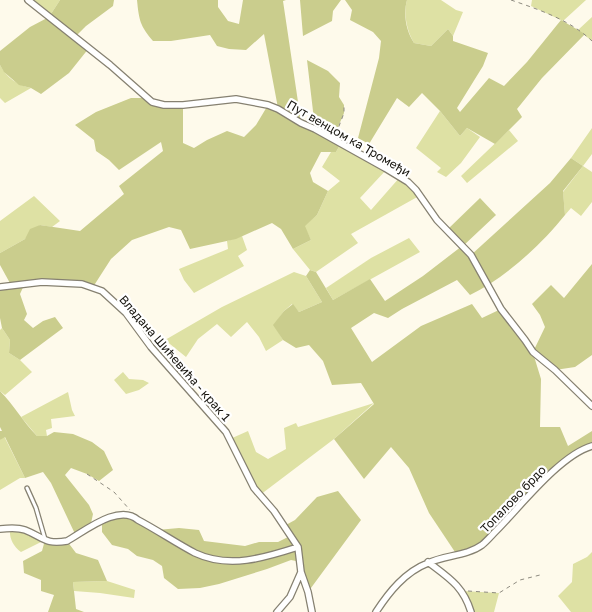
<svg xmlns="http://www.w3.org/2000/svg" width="592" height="612" viewBox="0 0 592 612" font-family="'Golos Text',sans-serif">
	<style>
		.green { fill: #dee1a4 }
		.forest { fill: #cacd8d }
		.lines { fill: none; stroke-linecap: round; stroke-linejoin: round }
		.lane-casing { stroke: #868171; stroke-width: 5.5 }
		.street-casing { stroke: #868171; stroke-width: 8 }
		.path { stroke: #8e8b80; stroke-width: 1; stroke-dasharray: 4 4; stroke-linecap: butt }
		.lane { stroke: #fff; stroke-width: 3 }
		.street { stroke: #fff; stroke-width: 5.5 }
		.labels { text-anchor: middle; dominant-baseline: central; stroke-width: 4.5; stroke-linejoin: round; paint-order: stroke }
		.street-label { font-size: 12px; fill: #15130d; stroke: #fff }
	</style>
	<rect width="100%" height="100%" fill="#fefaeb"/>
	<!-- green -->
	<path class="green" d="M28,0h32l-11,17z
		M407,0h34l15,10 7,2 -10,24 -5,-7 -17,17 -17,-3c-7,-12 -11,-29 -7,-43z
		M532,0h54l-23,21 -32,-15z
		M592,17v24l-14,-11z
		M0,65c7,13 17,20 31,23l-26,15 -5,-5z
		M440,111l20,25 7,-8 13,9 -19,26 -15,14 -9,-5 4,-4 -25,-20z
		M592,128v26l-9,12 9,6v30l-11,14 -10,-8 -6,7 -2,-23 20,-26 -12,-8z
		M509,130l9,11 -51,42 -6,-7z
		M341,143l46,26 -27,29 11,12 29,-33 19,19 -68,38 7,9 -42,29 -6,-2 -17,-21 18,-9 -7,-14 13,-11 11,-24 12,-10 -18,-14 9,-15h5z
		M34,196l26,25 -8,6 -12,-2 -15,14 -25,14v-32z
		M242,236l5,14 -9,6 6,10 -50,27 -10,-13 -5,-11 49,-20 -1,-8z
		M409,238l11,14 -87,48 -7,-12 45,-30z
		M294,272l12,4 16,26 -23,10 -7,-8 -8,7 -10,14 9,15 -17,11 -7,-14 -12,-15 -16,15 -14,-13 -19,15 -12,18 -21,-17 57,-33z
		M2,328l8,12 -1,13 11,7 12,12 -27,23 -5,-4v-61z
		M123,372l6,7 14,1 6,3 -10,7 -13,4 -12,-14z
		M68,392l4,18 3,6 -24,3 1,9 -6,2 1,6h-10l-16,-19z
		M374,403l-40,36 -74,56 -30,-56 18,-8 8,21 12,7 18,-10 -2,-21 12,-5 2,4z
		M4,436l21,42h-5l-20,12v-50z
		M10,528h5l30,12 -24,12c-8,-6 -12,-14 -11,-24z
		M592,552v60h-21l-13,-16 14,-14 1,-18 14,-7z
		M107,581l28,9 -1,8 -34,-5 -26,-2 -1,-9z
		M463,591l36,2 -5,19h-23z"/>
	<!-- forest -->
	<path class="forest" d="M60,0h54l-1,6 -27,20 -11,11 14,11 -20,25 -28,21 -10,-6 -12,-3 -15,-13 -4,-7v-14l30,-24 19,-10z
		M137,0h81v7l10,14 11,3 4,-24h43l-3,1 18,121 14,6 -8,-68 21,11 12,12 -1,14 5,8v8l-11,26 8,4 -5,9h-15l-11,21 3,9 15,9 -11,24 -12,11 6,14 -18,9 -12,-20 -9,-6 -36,16 -46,10 -9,-19 -12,-3 -37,13 -21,19 -18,28 -68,-4 -5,11 7,20 -3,6 9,8 10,-7 12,-4 8,11 -43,32 -11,-7 1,-13 -8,-12 -2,-10v-31l11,-2 -11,-20v-12l25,-14 5,-10 10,-4 40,6 44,-37 -5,-8 44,-35 -2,-9 -42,28 -10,-10 -13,-9 -2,-11 -19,-15 21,-13 35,-14h15l6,4 31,3v38l11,5 13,-8 20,-9 17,6 12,-12 12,-20 10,3 -14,-74 -18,16 -17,-1 -12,-3 -7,-11 -39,6h-18c-13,-15 -14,-21 -16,-41z
		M300,0h41l-8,11 -1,10 -29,15z
		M345,0h62c-4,14 -1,31 7,43l17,3 17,-17 5,7v5l35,12 -5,13 -26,42 3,4 29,-34 15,8 23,-24 34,-42 24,14 -43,44 -25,31 5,8 -27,27 -28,-16 -7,8 -20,-25 -18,-18 -13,14 -12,-9 -28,46 -11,-6 21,-80 2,-17 -8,-9 -23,-12 2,-10z
		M571,158l12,8 -20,25 2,24c-24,30 -61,64 -95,80l-13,-15 -55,29 -14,9 -14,-5 -23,15 21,34 49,-36 51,-22 10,14 19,-9 32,43 12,-25 -5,-12 -8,-11 19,-19 13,13 28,-34v91l-17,12 -20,3 -22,-17 8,26 -1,48h20l8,19 24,-15v15l-33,20 -78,79 -24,10 -28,-42 -20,-45 -18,-21 -27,32 -30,-40 40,-35 -13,-21 -29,2 -9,-24 -14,-16 -13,3 -13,-8 -10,-15 11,-14 9,-7 6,8 23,-10 -16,-26 4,-6 6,2 17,28 37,-21 15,22 38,-25 39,-30 -15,-16 33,-32 16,17 -33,31 8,9 79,-72z
		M0,391c14,14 23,31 37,45h10l7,-4 19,2 19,8 12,9 9,19 -14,11 -12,-7 -16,-6 -6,7 24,30 4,9 -3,14 -14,8 -25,-53 -8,-11 -18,6 -20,-41 -5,3v-9h2l-2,-4z
		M338,491l23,29 -53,72 -7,-30 -10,-2 -24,9 -48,15 -19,4 -22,1 -14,-11 -2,-12 -9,-6 -16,-4 -9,-7 -16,-4 -10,-13v-11l24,-7 31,16 22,-2 20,2 5,11 41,5 14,-4h19l12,-6 -6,-10 11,-6 22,-23z
		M45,540l22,1 9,12 22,7 9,21 -34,1 3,27 8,3h-36l6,-17 -13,-4v-11l-17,-7 -1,-12 19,-10z"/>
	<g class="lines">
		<!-- lane casing -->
		<g class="lane-casing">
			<path id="lane" d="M27,488l9,20 9,31"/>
		</g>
		<!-- street casing -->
		<g class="street-casing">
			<path id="street" d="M28,0l82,65 42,37 12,3h19l53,-6 32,6 10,4 23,14 14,6 70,39 23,14 8,8 21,30 34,35 30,54 24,31 8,12 22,18 37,36
				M0,287l42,-5 40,2 20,7 24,22 25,34 75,85 28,56 20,23 24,36 3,25 7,20 4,20
				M0,529c8,-1 17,-2 25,1 18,7 20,15 42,11 18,-10 52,-38 71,-21 19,10 38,23 57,33 34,16 69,5 103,-6
				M428,562c21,16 35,24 43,50
				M277,612l13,-15 11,-25
				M376,612c13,-20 29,-40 52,-49 17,-8 39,-7 54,-18 5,-4 9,-9 14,-14 24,-24 64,-76 96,-85"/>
		</g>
		<!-- path -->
		<path class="path" d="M511,0c29,10 59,20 81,41
			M336,134l8,-21v-8
			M87,474l27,18 16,18
			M468,591l31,2 21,-13 20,-5"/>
		<!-- lane -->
		<use href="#lane" class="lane"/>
		<!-- street -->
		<use href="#street" class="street"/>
	</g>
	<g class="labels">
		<!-- street labels -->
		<g class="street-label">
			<text transform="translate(349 138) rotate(30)">Пут венцом ка Тромеђи</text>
			<text transform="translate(175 358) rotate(49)">Владана Шићевића - крак 1</text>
			<text transform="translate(513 499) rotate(-46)">Топалово брдо</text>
		</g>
	</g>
</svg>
